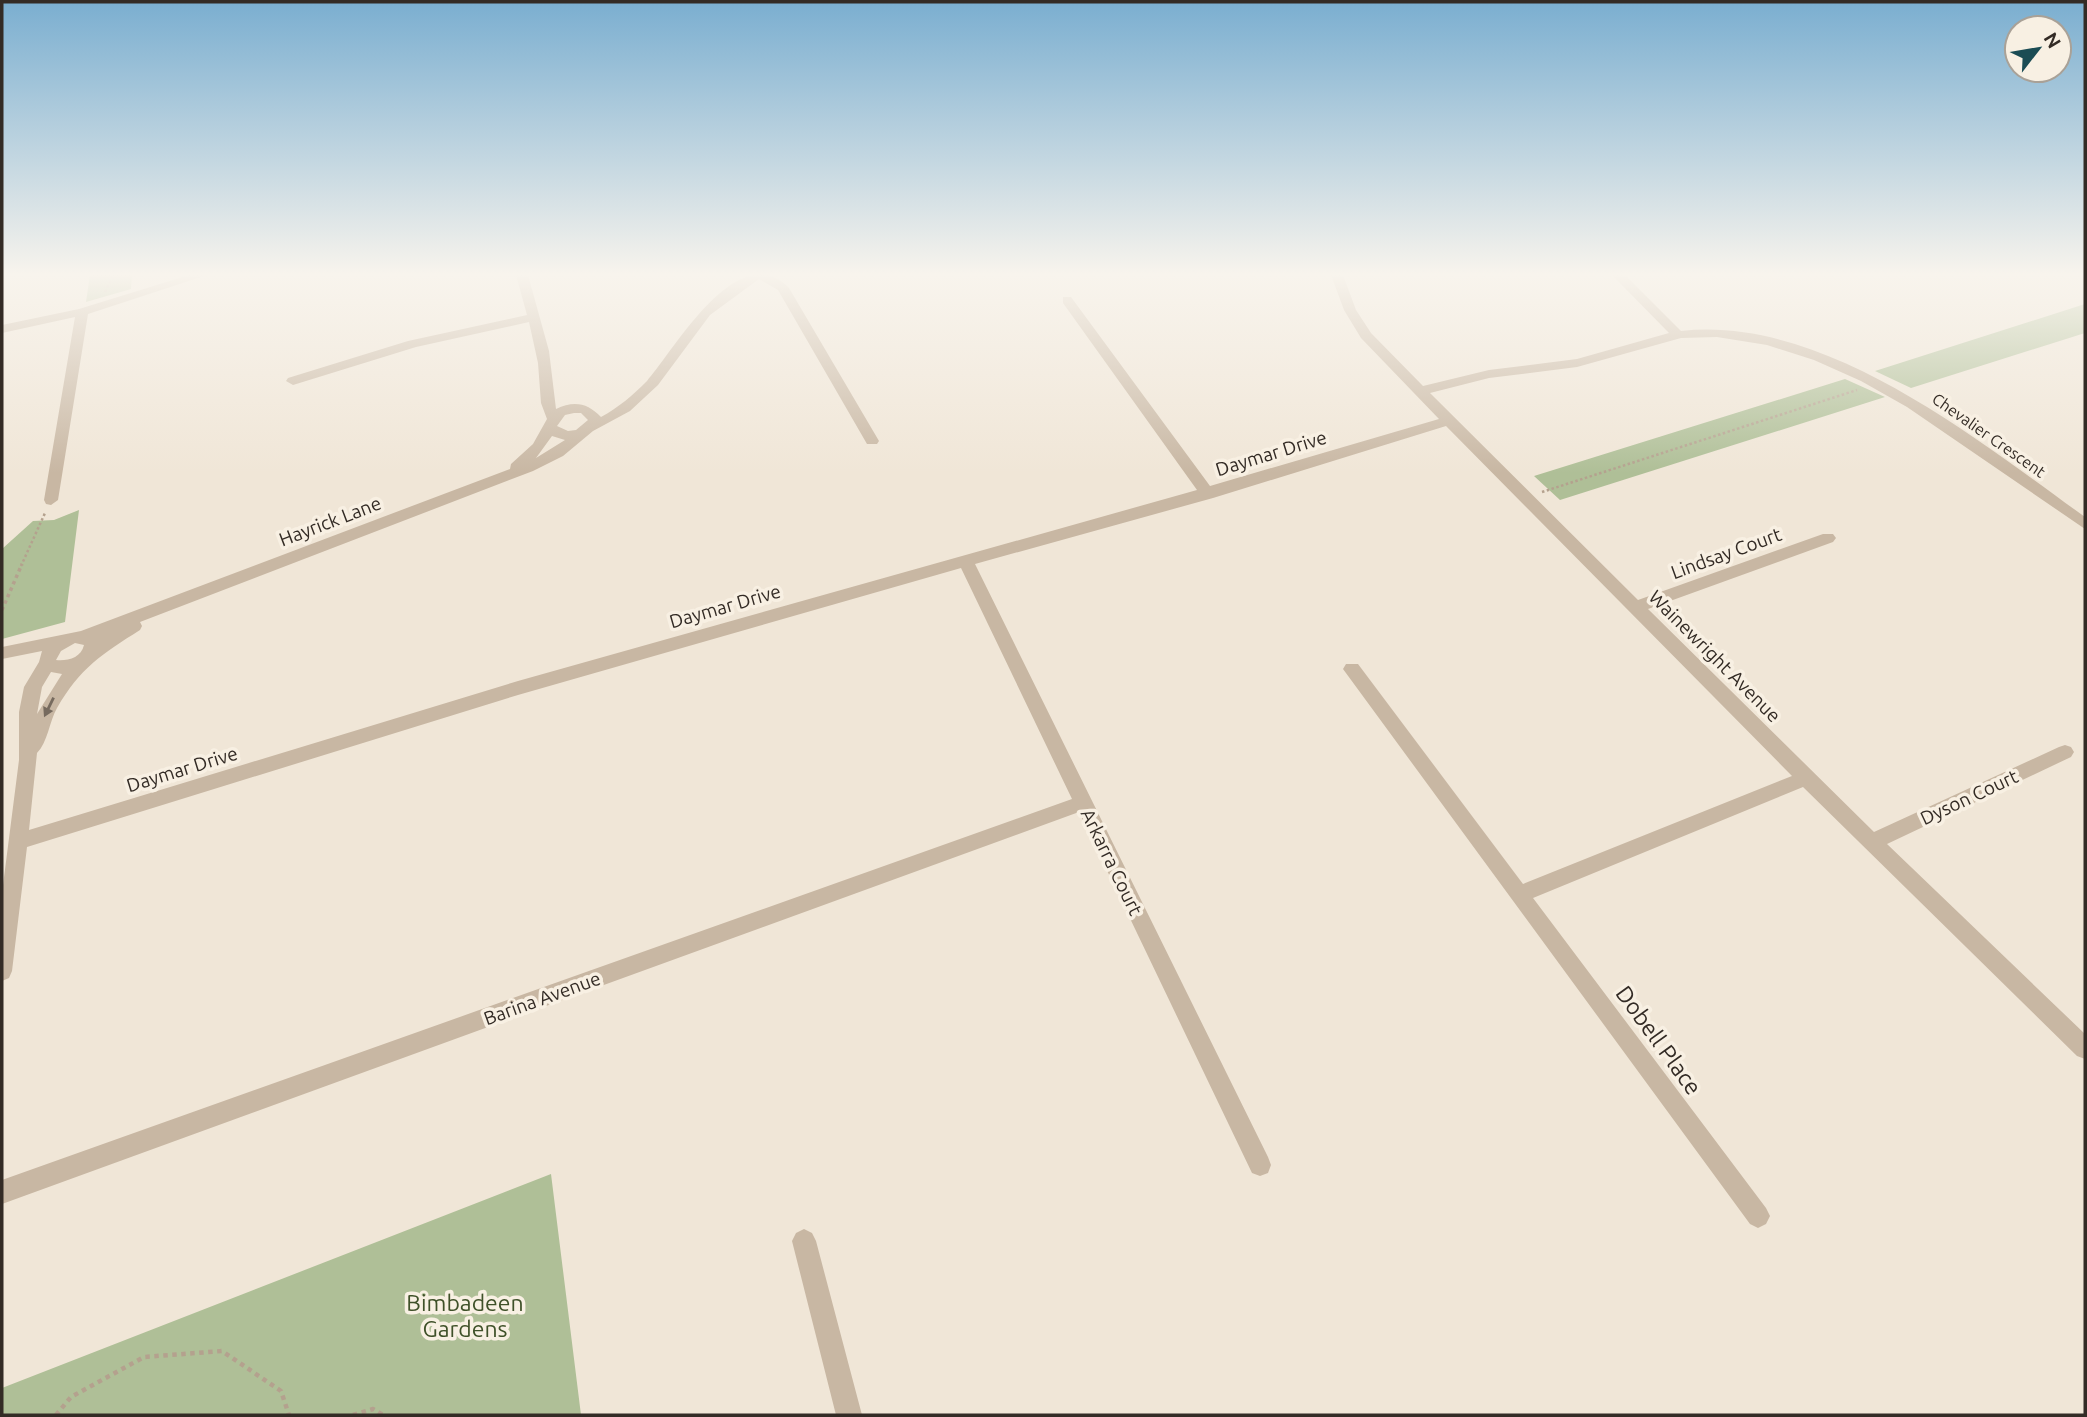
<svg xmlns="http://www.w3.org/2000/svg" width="2087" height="1417" viewBox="0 0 2087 1417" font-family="Ubuntu,sans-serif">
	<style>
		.green { fill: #afbf97 }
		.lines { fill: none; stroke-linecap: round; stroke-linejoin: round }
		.path-far2 { stroke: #b4a18e; stroke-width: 2.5; stroke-dasharray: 2.5 2.5; stroke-linecap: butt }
		.path-far1 { stroke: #b4a18e; stroke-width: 3.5; stroke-dasharray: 3.5 3.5; stroke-linecap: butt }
		.path { stroke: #b4a18e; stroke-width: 4.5; stroke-dasharray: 4.5 4.5; stroke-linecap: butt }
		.minor { fill: #c8b7a3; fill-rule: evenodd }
		.oneway { fill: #766a5e }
		.labels { text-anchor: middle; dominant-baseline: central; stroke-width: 7; stroke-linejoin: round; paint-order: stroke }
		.far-street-label { font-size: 16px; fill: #332b25; stroke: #f8f0e3 }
		.street-label { font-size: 19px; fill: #332b25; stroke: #f8f0e3 }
		.near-street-label { font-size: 23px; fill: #332b25; stroke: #f8f0e3 }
		.near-park-label { font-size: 23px; fill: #3f5129; stroke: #f8f0e3 }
	</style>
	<rect width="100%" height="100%" fill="#f0e6d7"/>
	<!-- green -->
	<path class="green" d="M90,275h42l-1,14 -45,13z
		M2085,304v29l-174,55 -36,-17z
		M1845,379l40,18 -325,103 -26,-24z
		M79,510l-14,112 -63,17v-90l31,-28 21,-1z
		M551,1174l30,241h-579v-27z"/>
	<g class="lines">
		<!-- path-far2 -->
		<path class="path-far2" d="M105,292l8,-17
			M1542,492l315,-102
			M21,566l24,-53"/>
		<!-- path-far1 -->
		<path class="path-far1" d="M2,610l20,-46"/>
		<!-- path -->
		<path class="path" d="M56,1415l15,-18 73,-40 78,-6 59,40 8,24
			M353,1415l20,-6 10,6"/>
		<!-- minor -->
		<path class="minor" d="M189,275h18l-119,39 -30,186 -7,5 -5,-1 -2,-4 31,-183 -73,16v-8l77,-16z
			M516,275h12l21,76 7,58c18,-9 32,-6 45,8 17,-9 32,-22 46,-36 28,-32 91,-145 142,-93l90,153 -2,3h-10l-89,-154 -19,-11 -49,36 -52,70 -28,26 -37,20 -30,25 -30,15 -393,151 2,4 -2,4c-38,24 -60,38 -83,78 -8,14 -9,34 -20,45l-8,77 489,-149 679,-191 -134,-187v-6h8l139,189 229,-67 -78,-81 -17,-28 -13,-35h12l13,35 15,23 52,53 66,-16 88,-11 92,-26 -57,-58h13l56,56c143,-16 294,107 404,186v12l-178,-122 -46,-26 -47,-21 -47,-15 -50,-8 -36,1 -104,29 -88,11 -59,15 208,207 185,-66h10l3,4 -3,4 -185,67 226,223 185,-85 6,-2 6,2 3,5 -3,5 -184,87 198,190v25l-8,-3 -274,-269 -270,111 233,310 4,8 -4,8 -8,4 -8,-4 -407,-555 3,-5h12l165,220 269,-108 -346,-350 -233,72 -238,66 293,593 3,8 -3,8 -8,3 -8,-3 -173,-361 -1077,392v-24l1070,-381 -111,-231 -443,127 -491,152 -15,124 -3,7 -7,3v-88l17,-133v-48l5,-25 15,-25 3,-11 -40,8v-12l79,-16 429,-162 1,-5 22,-20 14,-25 -6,-16 -3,-40 -9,-41 -113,25 -123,38 -7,-4 2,-3 120,-37 119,-26zM574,413h7l7,7 -12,10 -8,1 -11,-5 8,-11zM552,436l13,4 -29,18zM75,643l9,2c-3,13 -16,16 -28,15l5,-9zM51,672l11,2 -25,40 5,-27z
			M804,1229l8,4 4,8 46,174h-26l-44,-174 4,-8z"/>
	</g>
	<!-- one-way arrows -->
	<defs><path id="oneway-solid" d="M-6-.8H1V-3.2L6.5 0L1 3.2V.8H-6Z" transform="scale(1.75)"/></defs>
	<use class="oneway" href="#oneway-solid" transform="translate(49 707) rotate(116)"/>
	<!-- sky -->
	<linearGradient id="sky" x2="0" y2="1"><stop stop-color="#7aaed0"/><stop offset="0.58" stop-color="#f8f4ed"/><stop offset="1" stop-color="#f8f4ed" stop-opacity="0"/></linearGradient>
	<rect width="2087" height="473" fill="url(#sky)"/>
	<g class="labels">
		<!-- far-street labels -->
		<g class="far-street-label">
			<text transform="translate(1989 435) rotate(35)">Chevalier Crescent</text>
		</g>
		<!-- street labels -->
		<g class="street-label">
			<text transform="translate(1271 453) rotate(-17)">Daymar Drive</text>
			<text transform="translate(330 521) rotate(-21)">Hayrick Lane</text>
			<text transform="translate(1726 553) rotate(-20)">Lindsay Court</text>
			<text transform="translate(725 606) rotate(-16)">Daymar Drive</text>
			<text transform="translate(1715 656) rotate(45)">Wainewright Avenue</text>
			<text transform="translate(182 769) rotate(-17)">Daymar Drive</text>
			<text transform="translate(1969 797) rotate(-25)">Dyson Court</text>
			<text transform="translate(1112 862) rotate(64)">Arkarra Court</text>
			<text transform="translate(542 998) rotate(-20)">Barina Avenue</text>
		</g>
		<!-- near-street labels -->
		<g class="near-street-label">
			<text transform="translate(1659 1040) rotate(54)">Dobell Place</text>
		</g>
		<!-- near-park labels -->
		<g class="near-park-label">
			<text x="465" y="1302">Bimbadeen<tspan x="465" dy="26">Gardens</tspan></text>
		</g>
	</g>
	<!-- border -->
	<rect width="2087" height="1417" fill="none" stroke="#332b25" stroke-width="7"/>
	<!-- north arrow -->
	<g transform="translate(2038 49) rotate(59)"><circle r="33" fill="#f8f0e3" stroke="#a9a197" stroke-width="2"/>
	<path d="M0-5L12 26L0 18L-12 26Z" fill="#1b4c54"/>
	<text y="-10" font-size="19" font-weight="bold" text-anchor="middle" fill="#332b25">N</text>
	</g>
</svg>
